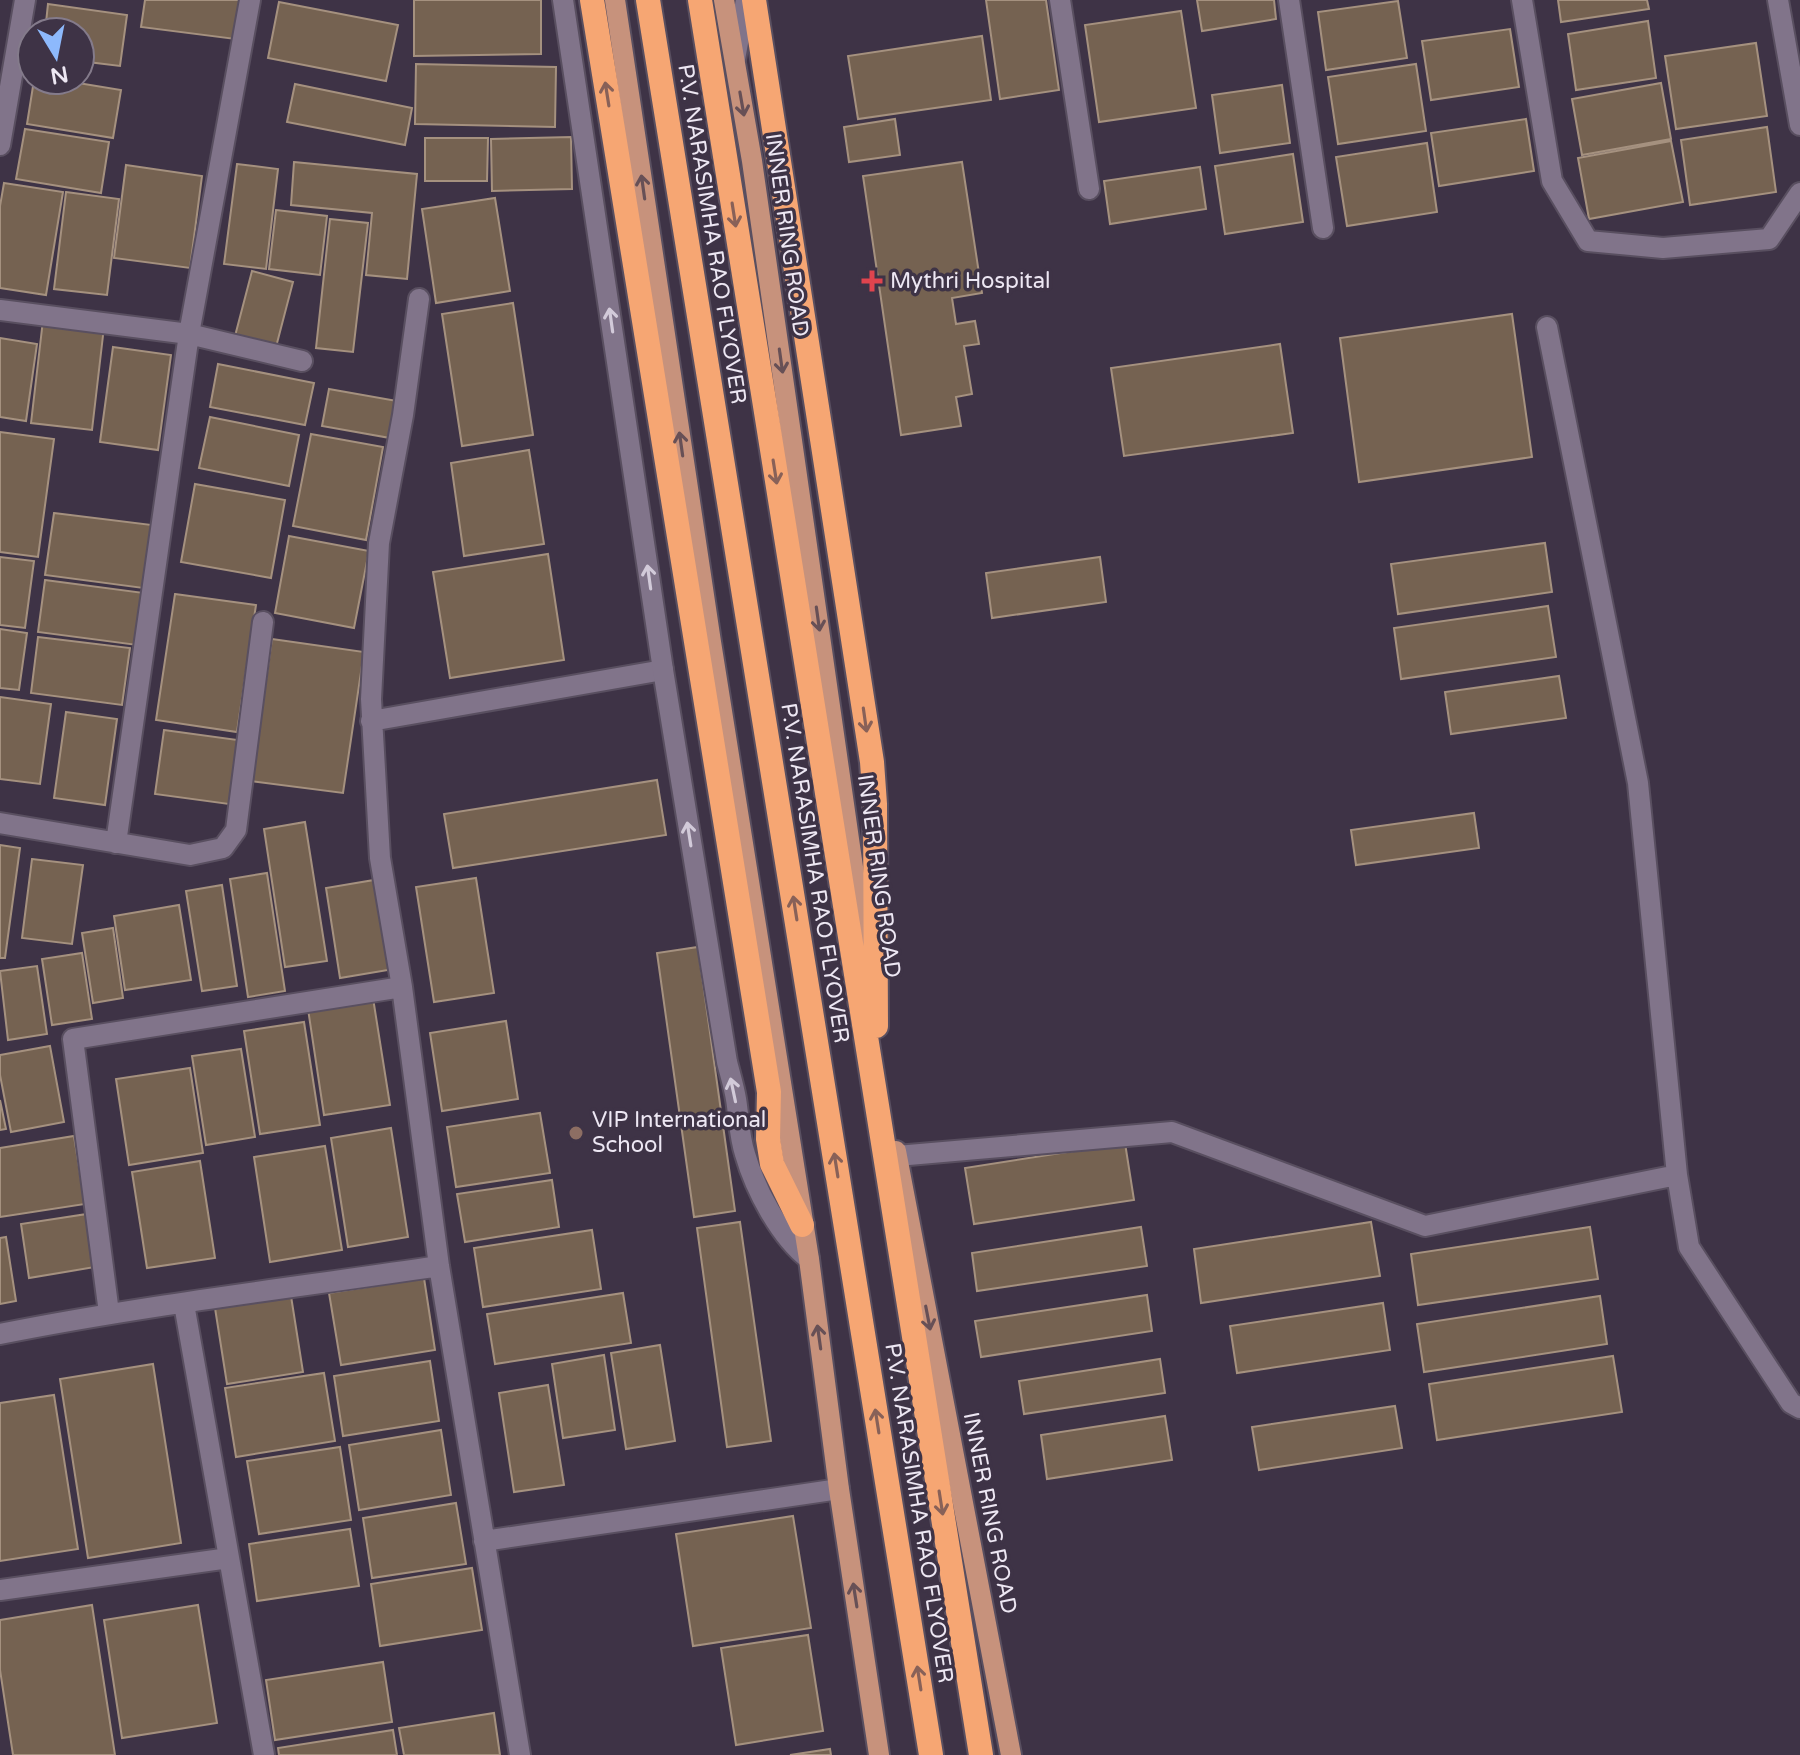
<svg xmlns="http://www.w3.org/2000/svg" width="1800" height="1755" viewBox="0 0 1800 1755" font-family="'Varela Round',sans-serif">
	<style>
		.building { fill: #756251; stroke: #a5917f; stroke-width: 2 }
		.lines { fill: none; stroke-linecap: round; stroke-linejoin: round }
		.minor-casing { stroke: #594f60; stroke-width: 24 }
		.tertiary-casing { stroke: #594f60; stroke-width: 24 }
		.primary-casing { stroke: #594f60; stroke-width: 24 }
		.motorway-casing { stroke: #594f60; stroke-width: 28 }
		.minor { stroke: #81748a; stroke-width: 20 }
		.tertiary { stroke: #81748a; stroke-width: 20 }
		.primary { stroke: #c7927c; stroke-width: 20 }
		.motorway { stroke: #f6a673; stroke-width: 24 }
		.oneway { stroke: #886158 }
		.oneway2 { stroke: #675056 }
		.oneway3 { stroke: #d2cad9 }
		.health-dot { fill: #e0444e; stroke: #3e3346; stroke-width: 3 }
		.education-dot { fill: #8d6e63; stroke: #3e3346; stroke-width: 3 }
		.labels { text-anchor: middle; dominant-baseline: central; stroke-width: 7; stroke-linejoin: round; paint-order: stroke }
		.street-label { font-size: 22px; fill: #ede7f3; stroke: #3e3346 }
		.poi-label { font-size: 22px; fill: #ede7f3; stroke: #3e3346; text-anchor: start }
	</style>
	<rect width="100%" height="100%" fill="#3e3346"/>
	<!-- building -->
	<path class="building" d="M145,0h95l-5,39 -94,-12z
		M414,0h127v54l-127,2z
		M986,0h60l13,90 -59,9z
		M1197,0h77l2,19 -74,12z
		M1558,0h89l2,9 -88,13z
		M1398,1l9,57 -81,12 -8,-58z
		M279,2l119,23 -12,56 -118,-23z
		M48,4l79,11 -7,51 -40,-5v-29h-35z
		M1181,11l15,97 -97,14 -14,-97z
		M1648,21l8,57 -80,12 -8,-56z
		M1510,29l9,58 -88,13 -9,-59z
		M982,36l9,64 -133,19 -10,-63z
		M1756,43l11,73 -91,13 -11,-73z
		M416,64l140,3 -1,60 -140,-3z
		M1416,64l10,67 -88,13 -10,-67z
		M34,80h26l61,10 -8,48 -86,-14z
		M1661,83l10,56 -89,16 -10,-56z
		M295,84l117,24 -7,37 -118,-23z
		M1282,85l8,58 -70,10 -8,-58z
		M895,119l5,36 -51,7 -5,-35z
		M1526,119l8,52 -95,15 -8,-53z
		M1767,127l9,65 -86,13 -9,-65z
		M25,129l84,13 -8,51 -85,-14z
		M571,137l1,52 -80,2 -1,-52z
		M425,138h63l-1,43h-62z
		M1671,141l12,61 -94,17 -11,-61z
		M1427,143l10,69 -90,14 -11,-69z
		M1293,154l10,68 -78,12 -10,-68z
		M294,162l123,12 -10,105 -41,-4 6,-62 -81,-8z
		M962,162l20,131 -30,5 4,26 19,-3 4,23 -15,2 8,48 -16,3 5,29 -60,9 -38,-259z
		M237,164l41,5 -12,100 -42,-5z
		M126,165l76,11 -12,92 -76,-10z
		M1200,167l6,42 -96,15 -6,-43z
		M4,183l59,9 -17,103 -46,-7v-82z
		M66,192l53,7 -12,96 -53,-6z
		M495,198l15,93 -74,12 -14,-94z
		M276,210l51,6 -7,59 -51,-6z
		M330,219l38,4 -15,129 -37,-4z
		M252,271l41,11 -17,65 -41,-11z
		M513,303l20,132 -71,11 -20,-132z
		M1512,314l20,143 -173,25 -19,-144z
		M43,320l61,7 -12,103 -61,-7z
		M0,338l37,6 -11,77 -26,-4z
		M1280,344l13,89 -169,23 -13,-88z
		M113,347l58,8 -13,95 -58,-8z
		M218,364l96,19 -9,42 -95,-18z
		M329,389l68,12 -7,37 -68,-12z
		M210,417l89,18 -10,51 -90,-18z
		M0,432l54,7 -16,118 -38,-5z
		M311,434l72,13 -17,93 -73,-14z
		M529,450l15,94 -80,12 -13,-93z
		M195,484l90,16 -14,78 -90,-16z
		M54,513l98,12 -9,63 -98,-13z
		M289,536l80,15 -15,77 -79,-15z
		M1545,543l7,49 -154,22 -7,-50z
		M548,554l16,106 -114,18 -17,-106z
		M0,557l34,4 -9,67 -25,-3z
		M1100,557l6,45 -114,16 -6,-45z
		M45,580l99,13 -7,52 -99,-13z
		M175,594l81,11 -19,127 -81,-12z
		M1548,606l8,51 -155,22 -7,-51z
		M0,629l27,4 -8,57 -19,-2z
		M38,637l92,11 -8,57 -91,-12z
		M272,639l92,13 -21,141 -92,-12z
		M1559,676l7,42 -115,16 -6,-42z
		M0,697l51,7 -11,80 -40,-5z
		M66,712l51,7 -12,86 -51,-7z
		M164,730l81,11 -9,64 -81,-11z
		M657,780l9,55 -213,33 -9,-54z
		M1474,813l5,35 -123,17 -5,-35z
		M305,822l22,139 -42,6 -21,-138z
		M0,845l20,3 -15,110h-5z
		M32,859l51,6 -11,79 -50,-6z
		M267,873l18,118 -37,6 -18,-118z
		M476,878l18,115 -60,9 -18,-115z
		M380,879l14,90 -54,9 -14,-90z
		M222,885l15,101 -35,5 -16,-100z
		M179,905l12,75 -66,10 -11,-74z
		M113,928l10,70 -30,5 -11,-70z
		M698,947l37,264 -41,6 -37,-264z
		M82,953l10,66 -40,6 -10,-66z
		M37,966l10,68 -39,6 -8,-69z
		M373,998l17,107 -66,10 -16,-106z
		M506,1021l12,78 -76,12 -12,-78z
		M304,1022l16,103 -60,9 -16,-103z
		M50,1046l14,76 -53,10 -11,-57v-20z
		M241,1049l14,88 -49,8 -14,-89z
		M190,1068l13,85 -74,12 -13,-86z
		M0,1100l6,29 -6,1z
		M540,1113l10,60 -94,14 -9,-60z
		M391,1128l17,109 -60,10 -17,-109z
		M74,1136l11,68 -85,13v-69z
		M1125,1143l9,57 -160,24 -9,-56z
		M325,1146l17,104 -72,12 -16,-105z
		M200,1161l15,97 -68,10 -15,-96z
		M552,1180l7,47 -94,15 -8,-48z
		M87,1214l8,53 -66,11 -8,-54z
		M740,1222l31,219 -44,6 -30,-219z
		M1371,1222l9,54 -179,27 -7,-54z
		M1141,1227l6,39 -170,25 -5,-38z
		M1590,1227l8,52 -180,26 -7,-51z
		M592,1230l9,59 -118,18 -9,-59z
		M6,1237l10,64 -16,3v-66z
		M424,1278l11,72 -94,15 -12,-72z
		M623,1293l8,50 -136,21 -8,-50z
		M1147,1295l5,36 -171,26 -6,-36z
		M291,1296l12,76 -76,12 -12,-76z
		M1600,1296l7,48 -183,28 -7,-48z
		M1383,1303l7,47 -153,23 -7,-47z
		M660,1345l15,96 -49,8 -15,-96z
		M604,1355l11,75 -52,8 -11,-74z
		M1613,1356l9,56 -185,28 -8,-56z
		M1160,1359l5,34 -141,21 -5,-33z
		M430,1361l9,60 -96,15 -9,-60z
		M153,1364l28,179 -93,15 -28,-179z
		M324,1373l11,68 -99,16 -11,-69z
		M548,1385l16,100 -50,7 -15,-99z
		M54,1395l24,154 -78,12v-158z
		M1395,1406l7,42 -143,22 -7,-43z
		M1165,1416l7,44 -125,19 -6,-44z
		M441,1430l10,65 -92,15 -10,-65z
		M340,1447l11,73 -92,14 -12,-73z
		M456,1503l10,61 -94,14 -9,-60z
		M793,1516l18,112 -118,18 -17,-112z
		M350,1529l9,57 -102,15 -8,-57z
		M472,1568l10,62 -102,16 -9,-62z
		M92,1605l23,150h-102l-13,-85v-50z
		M198,1605l19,118 -95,15 -18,-118z
		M808,1635l15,96 -87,14 -15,-97z
		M383,1662l9,60 -117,18 -9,-60z
		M494,1713l6,42h-96l-5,-27z
		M393,1730l4,25h-118l-1,-7z
		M830,1749l1,6h-41z"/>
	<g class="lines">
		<!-- minor casing -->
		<g class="minor-casing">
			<path id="minor" d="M1060,0l29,189
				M1289,0l34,228
				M1522,0l30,181 36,60 75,7 106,-9 31,-46
				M1778,0l22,125
				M0,145l25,-145
				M419,299l-16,116 -24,128 -8,156 9,159 22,129 37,279 81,489
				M0,310l189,24 113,27
				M1547,327l91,456 39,392 12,72 102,156 9,5
				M371,721l292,-51
				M0,823l190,32 33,-7 13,-18 27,-208
				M116,843l73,-509 61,-334
				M897,1156l275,-24 253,94 252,-51
				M184,1304l80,451
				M109,1313l-36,-274 329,-52
				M0,1334c145,-29 292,-46 439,-68
				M484,1541l355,-52
				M0,1590l229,-32"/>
		</g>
		<!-- tertiary casing -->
		<g class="tertiary-casing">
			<path id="tertiary" d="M563,0l100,670 64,392c3,12 7,25 9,37 3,18 3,37 9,55 10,35 35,83 64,105
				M735,59l11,-59"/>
		</g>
		<!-- primary casing -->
		<g class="primary-casing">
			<path id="primary" d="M615,0l96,642 98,617 30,230 40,266
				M724,0l28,161 115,804
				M896,1151l115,604"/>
		</g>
		<!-- motorway casing -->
		<g class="motorway-casing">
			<path id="motorway" d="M592,0l177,1092 -1,47 4,25 30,61
				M648,0l283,1755
				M700,0l281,1755
				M754,0l118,762 3,42 1,222"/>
		</g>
		<!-- minor -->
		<use href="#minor" class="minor"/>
		<!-- tertiary -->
		<use href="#tertiary" class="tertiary"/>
		<!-- primary -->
		<use href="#primary" class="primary"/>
		<!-- motorway -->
		<use href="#motorway" class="motorway"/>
	</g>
	<!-- one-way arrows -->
	<defs><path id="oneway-shaft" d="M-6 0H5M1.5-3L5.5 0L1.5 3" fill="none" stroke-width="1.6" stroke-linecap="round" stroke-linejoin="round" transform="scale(2)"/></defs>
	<g class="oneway">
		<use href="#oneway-shaft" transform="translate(607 94) rotate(-99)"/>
		<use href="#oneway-shaft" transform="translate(734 215) rotate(81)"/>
		<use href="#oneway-shaft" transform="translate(775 472) rotate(81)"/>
		<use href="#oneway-shaft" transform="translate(865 720) rotate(82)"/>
		<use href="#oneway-shaft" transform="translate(795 908) rotate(-99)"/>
		<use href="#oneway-shaft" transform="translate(836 1165) rotate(-99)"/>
		<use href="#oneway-shaft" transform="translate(877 1421) rotate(-99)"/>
		<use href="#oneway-shaft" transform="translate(941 1503) rotate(81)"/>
		<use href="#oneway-shaft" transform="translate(919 1678) rotate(-99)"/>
	</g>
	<g class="oneway2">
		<use href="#oneway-shaft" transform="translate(742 104) rotate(80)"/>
		<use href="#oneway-shaft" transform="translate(643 187) rotate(-98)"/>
		<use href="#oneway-shaft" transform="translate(781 361) rotate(82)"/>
		<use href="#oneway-shaft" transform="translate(681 444) rotate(-98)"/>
		<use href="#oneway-shaft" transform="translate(818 619) rotate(82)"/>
		<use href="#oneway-shaft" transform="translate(928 1318) rotate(79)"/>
		<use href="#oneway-shaft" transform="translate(819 1337) rotate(-98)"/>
		<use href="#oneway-shaft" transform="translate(855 1595) rotate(-99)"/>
	</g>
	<g class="oneway3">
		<use href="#oneway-shaft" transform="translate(611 320) rotate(-98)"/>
		<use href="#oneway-shaft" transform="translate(649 577) rotate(-98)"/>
		<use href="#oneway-shaft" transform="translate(689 834) rotate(-99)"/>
		<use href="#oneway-shaft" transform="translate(733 1090) rotate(-102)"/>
	</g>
	<!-- markers -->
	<path class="health-dot" d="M868 269h8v8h8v8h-8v8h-8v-8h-8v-8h8z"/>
	<circle class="education-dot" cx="576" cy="1133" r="8"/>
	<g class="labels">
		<!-- street labels -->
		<g class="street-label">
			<text transform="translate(712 234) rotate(81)">P.V. NARASIMHA RAO FLYOVER</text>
			<text transform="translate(787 235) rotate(82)">INNER RING ROAD</text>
			<text transform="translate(815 873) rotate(81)">P.V. NARASIMHA RAO FLYOVER</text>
			<text transform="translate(879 876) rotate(82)">INNER RING ROAD</text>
			<text transform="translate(919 1513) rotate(81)">P.V. NARASIMHA RAO FLYOVER</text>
			<text transform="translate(990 1513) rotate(79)">INNER RING ROAD</text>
		</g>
		<!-- poi labels -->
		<g class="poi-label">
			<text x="890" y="281">Mythri Hospital</text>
			<text x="592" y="1120">VIP International<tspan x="592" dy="25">School</tspan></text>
		</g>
	</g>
	<!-- north arrow -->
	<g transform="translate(56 56) rotate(170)"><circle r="38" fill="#3e3346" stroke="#847b8b" stroke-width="2"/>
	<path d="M0-6L14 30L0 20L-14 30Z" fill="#8db9fc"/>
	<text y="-12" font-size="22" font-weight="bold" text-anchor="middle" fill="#ede7f3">N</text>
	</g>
</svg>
